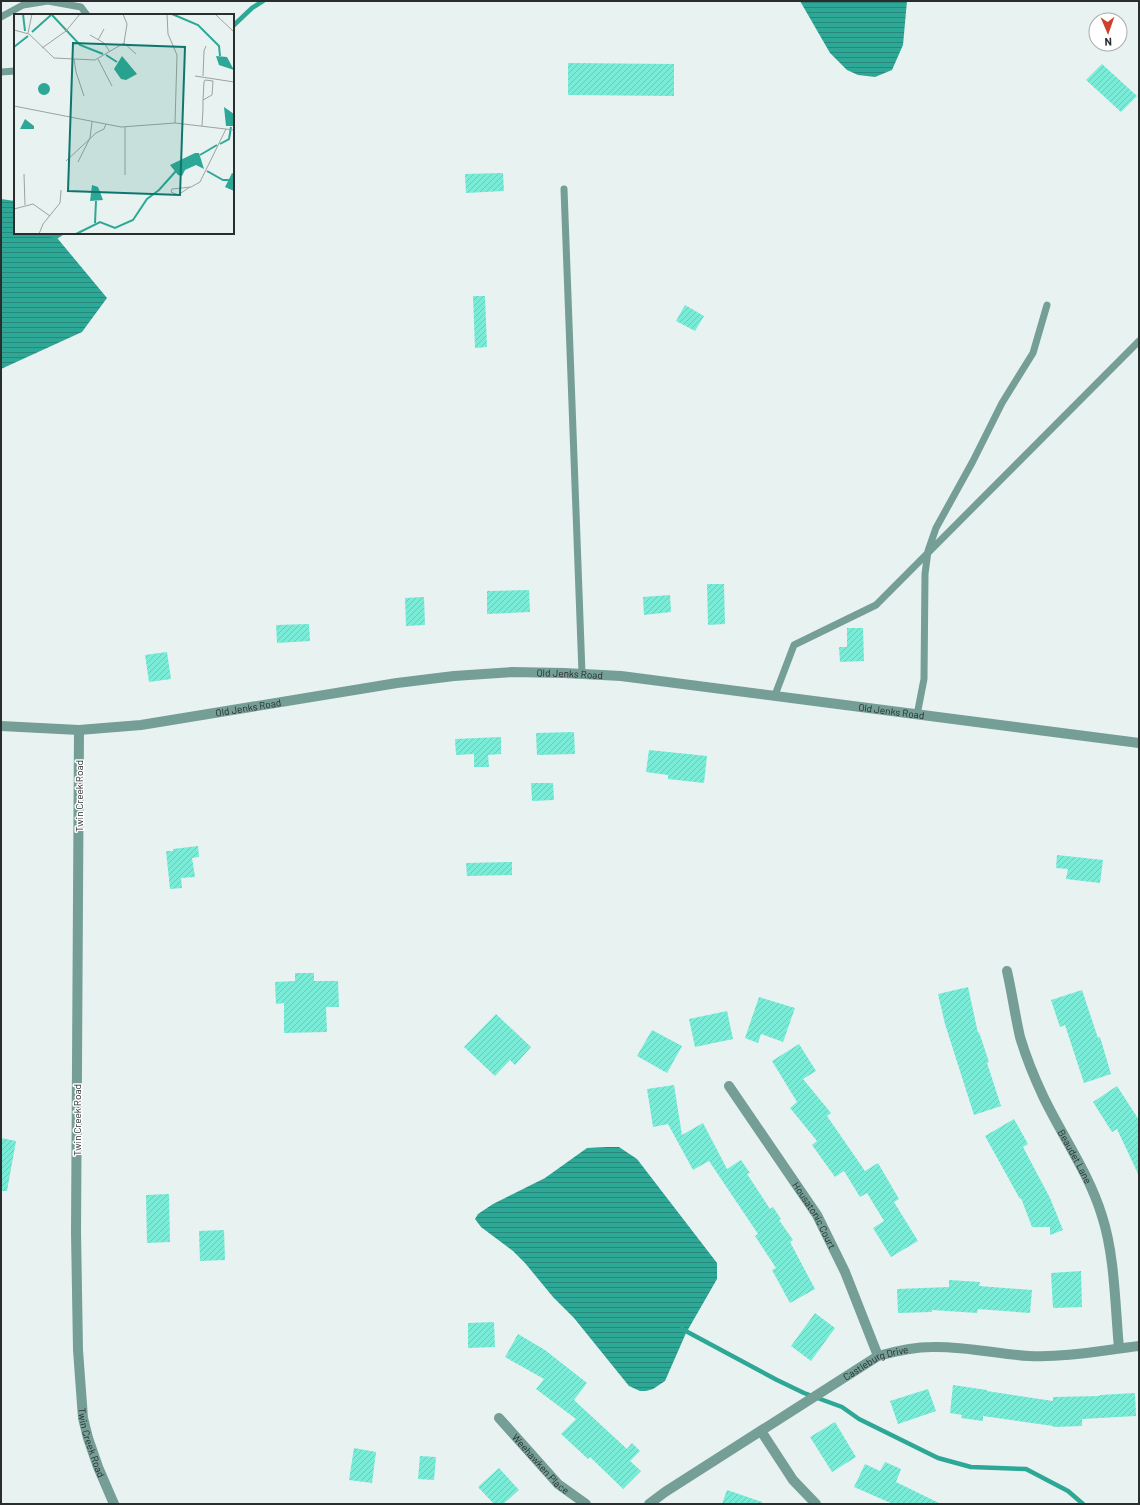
<svg xmlns="http://www.w3.org/2000/svg" width="1140" height="1505" viewBox="0 0 1140 1505" font-family="Barlow,sans-serif">
	<style>
		.water { fill: url(#water-rules) }
		.lines { fill: none; stroke-linecap: round; stroke-linejoin: round }
		.stream { stroke: #2ea896; stroke-width: 4.5 }
		.building { fill: url(#building-hatch) }
		.service { stroke: #749e96; stroke-width: 7 }
		.minor { stroke: #749e96; stroke-width: 10 }
		.tertiary { stroke: #749e96; stroke-width: 10 }
		.labels { text-anchor: middle; dominant-baseline: central; stroke-width: 3; stroke-linejoin: round; paint-order: stroke }
		.street-label { font-size: 10px; fill: #2a2d2d; stroke: #fff }
		.inset-river { fill: none; stroke: #2ea896; stroke-width: 2 }
		.inset-road { fill: none; stroke: #9ca3a2; stroke-width: 1 }
		.view { fill: #0f766e; fill-opacity: 0.15; stroke: #0f766e; stroke-width: 2 }
		.inset-edge { fill: none; stroke: #2a2d2d; stroke-width: 2 }
	</style>
	<defs>
		<pattern id="water-rules" width="6" height="5" patternUnits="userSpaceOnUse"><rect width="6" height="5" fill="#2ea896"/><path d="M0 2.5h6" fill="none" stroke="#27897b"/></pattern>
		<pattern id="building-hatch" width="6" height="6" patternUnits="userSpaceOnUse"><rect width="6" height="6" fill="#7aebd7"/><path d="M-1 1l2-2M0 6l6-6M5 7l2-2" fill="none" stroke="#6acab9"/></pattern>
	</defs>
	<rect width="100%" height="100%" fill="#e8f2f0"/>
	<!-- water -->
	<path class="water" d="M800,1h107l-4,44 -11,25 -17,7 -17,-2 -11,-5 -17,-17z
		M1,199l14,2v32h38l54,65 -25,34 -81,37z
		M607,1147h12l18,12 80,104v16l-31,54 -21,48 -12,8 -7,2h-6l-11,-5 -55,-68 -21,-21 -28,-34 -12,-12 -32,-24 -6,-8 3,-5 15,-10 52,-26 42,-30z"/>
	<g class="lines">
		<!-- stream -->
		<path class="stream" d="M233,26l19,-18 11,-7
			M53,239l9,-6
			M682,1329l95,51 27,13 38,14 17,12 79,39 33,9 55,2 42,22 15,13"/>
	</g>
	<!-- building -->
	<path class="building" d="M568,63l106,1v32l-106,-1z
		M1102,64l35,32 -16,16 -35,-32z
		M503,173l1,18 -38,2 -1,-19z
		M473,296h12l2,51 -12,1z
		M685,305l19,11 -9,15 -19,-10z
		M707,584h17l1,40 -17,1z
		M529,590l1,22 -43,2v-23z
		M670,595l1,17 -27,3 -1,-18z
		M424,597l1,28 -19,1 -1,-28z
		M309,624l1,17 -33,2 -1,-18z
		M847,628h16l1,33 -24,1 -1,-15h8z
		M167,652l4,27 -22,3 -4,-27z
		M574,732l1,22 -38,1 -1,-22z
		M501,737v17l-13,1 1,12h-15v-13l-18,1 -1,-16z
		M649,750l58,6 -3,27 -36,-4v-4l-22,-3z
		M531,783h22l1,17 -22,1z
		M198,846l1,11 -7,1 3,19 -14,1 1,10 -12,1 -4,-38h7v-2z
		M1057,855l46,5 -3,23 -34,-4 2,-10 -12,-1z
		M512,862v13l-45,1 -1,-13z
		M295,973h19v8h24l1,26h-13l1,25 -43,1v-30l-8,1 -1,-22 20,-1z
		M968,987l10,46 1,-1 10,30 -2,1 14,43 -27,9 -29,-91 -7,-30z
		M1082,990l16,48 2,-1 11,37 -27,9 -19,-58 -5,2 -9,-27z
		M759,997l36,11 -12,34 -22,-8 -3,9 -13,-5z
		M727,1011l6,28 -38,8 -6,-28z
		M496,1014l35,33 -16,18 -5,-5 -15,16 -31,-29z
		M652,1030l30,16 -15,27 -30,-17z
		M799,1044l17,27 -13,8 28,34 -4,3 38,55 13,-8 21,36 -5,3 24,39 -27,16 -18,-29 11,-7 -17,-28 -7,4 -16,-26 -9,6 -23,-32 5,-4 -27,-33 7,-6 -25,-41z
		M674,1085l8,50 21,-12 24,46 14,-9 9,13 -3,1 23,35 3,-2 8,12 -2,1 14,20 -3,2 25,47 -25,14 -18,-33 4,-2 -21,-32 3,-2 -49,-73 -16,9 -25,-46 -15,3 -6,-38z
		M1117,1086l22,34v56l-22,-47 -5,3 -19,-30z
		M1014,1119l14,25 -5,3 27,51 13,32 -13,5v-8h-18l-11,-29 -1,1 -35,-63z
		M1,1138l15,3 -9,50h-6z
		M169,1194l1,48 -23,1 -1,-48z
		M224,1230l1,30 -25,1 -1,-30z
		M1081,1271l1,36 -29,1 -2,-35z
		M949,1280l31,2 -1,4 53,4 -2,23 -52,-4 -1,4 -45,-3v2l-34,1 -1,-24 52,-2z
		M815,1313l20,15 -24,33 -20,-15z
		M494,1322l1,25 -27,1v-25z
		M518,1334l27,16 42,33 -13,17 53,49 5,-6 8,8 -10,10 11,10 -18,18 -33,-32 -2,2 -27,-25 15,-15 -40,-30 8,-10 -39,-22z
		M953,1385l34,5v1l66,10v-4l47,-1v-1l35,-2 1,23 -54,3v7l-29,1v-1l-70,-10v5l-22,-3 1,-3 -12,-2z
		M928,1389l8,22 -38,13 -8,-23z
		M835,1422l21,35 -24,15 -22,-35z
		M354,1448l22,4 -4,31 -23,-3z
		M420,1456l16,1 -2,23 -16,-1z
		M885,1462l16,7 -5,13 45,22h-48l-39,-17 11,-23 15,7z
		M499,1468l20,22 -16,14h-9l-16,-17z
		M727,1490l35,12v2h-40z"/>
	<g class="lines">
		<!-- service -->
		<path class="service" d="M1,17l22,-12 25,-4 33,6 6,8
			M1,72l14,-1
			M564,189l18,484
			M775,695l19,-50 82,-40 263,-264
			M917,715l7,-36 1,-105 3,-23 8,-23 37,-67 29,-58 31,-50 14,-48"/>
		<!-- minor -->
		<g class="minor">
			<path id="s1" d="M79,730l-3,502 2,118 5,68 5,20 10,29 16,37"/>
			<path id="s2" d="M1007,971c5,22 8,44 13,66 6,20 14,40 23,59 19,40 46,77 59,120 13,40 13,90 17,132"/>
			<path id="s3" d="M729,1086l88,129 28,57 33,84"/>
			<path id="s4" d="M499,1418l59,66 28,20"/>
			<path d="M761,1431l32,49 23,24"/>
			<path id="s5" d="M649,1504l16,-12 213,-136c18,-5 35,-9 54,-9 33,-1 65,7 97,9 35,2 75,-6 110,-10"/>
		</g>
		<!-- tertiary -->
		<path class="tertiary" id="s6" d="M1,726l78,4 62,-5 256,-42 57,-7 58,-4 52,1 57,3 518,67"/>
	</g>
	<g class="labels">
		<!-- street labels -->
		<g class="street-label">
			<text stroke="none"><textPath href="#s6" startOffset="573">Old Jenks Road</textPath></text>
			<text stroke="none"><textPath href="#s6" startOffset="249">Old Jenks Road</textPath></text>
			<text stroke="none"><textPath href="#s6" startOffset="897">Old Jenks Road</textPath></text>
			<text transform="translate(79 796) rotate(-90)">Twin Creek Road</text>
			<text transform="translate(77 1120) rotate(-90)">Twin Creek Road</text>
			<text stroke="none"><textPath href="#s2" startOffset="199">Beaudet Lane</textPath></text>
			<text stroke="none"><textPath href="#s3" startOffset="155">Housatonic Court</textPath></text>
			<text stroke="none"><textPath href="#s5" startOffset="268">Castleburg Drive</textPath></text>
			<text stroke="none"><textPath href="#s1" startOffset="714">Twin Creek Road</textPath></text>
			<text stroke="none"><textPath href="#s4" startOffset="62">Weehawken Place</textPath></text>
		</g>
	</g>
	<!-- overview -->
	<g transform="translate(14 14)">
		<rect width="220" height="220" fill="#e8f2f0"/>
		<path d="M108,42l15,18 -11,6 -5,-1 -7,-10zM202,42l11,1 7,13 -15,-5zM24 75a6 6 0 1 1 12 0a6 6 0 1 1-12 0ZM210,93l10,7v12h-8zM11,105l9,7v3h-14zM181,139h4l5,16 -8,-4 -11,5 -3,6 -4,-1 -8,-10zM218,159l2,1v17l-9,-4zM78,171l6,2 5,13 -13,1z" fill="#2ea896"/>
		<path class="inset-river" d="M9,0l2,17M158,0l26,11 21,21 1,10M38,1l28,30 23,9M18,18l19,-17M0,33l14,-11M92,41l11,7M206,130l9,-5 2,-12M186,141l17,-10M193,157l16,9h7M81,209l1,-22M62,220l24,-12 15,6 18,-8 14,-21 12,-9 17,-19"/>
		<path class="inset-road" d="M153,0l1,20 9,21 -2,68M201,0l19,18M0,16l15,4 25,24 41,2 29,-17 3,-19 -4,-10M14,19l4,-19M76,21l14,8 6,9M84,26l6,-11M110,29l12,11M28,34l24,-17 14,-17M60,45l2,13 8,24M84,45l14,27M181,62l39,6M189,62l1,-25 2,-5M0,92l107,21 54,-4 59,7M188,112l1,-17v-9l1,-18 1,-2 8,1 -1,14 -9,5M111,113v48M52,147l30,-28 8,-4 2,-5M64,148l12,-24 2,-16M10,160l1,31M176,173l-12,8 -7,-3 1,-3 19,-2 9,-5 26,-53M0,195l19,-5 17,12M25,220l4,-10 17,-21 1,-13M129,220h13"/>
		<path class="view" d="M59,29l112,4 -5,148 -112,-4z"/>
		<rect width="220" height="220" class="inset-edge"/>
	</g>
	<!-- border -->
	<rect width="1140" height="1505" fill="none" stroke="#2a2d2d" stroke-width="4"/>
	<!-- north arrow -->
	<g transform="translate(1108 32) rotate(178)"><circle r="19" fill="#ffffff" stroke="#aaabab"/>
	<path d="M0-3L7 15L0 10L-7 15Z" fill="#cd402e"/>
	<text y="-6" font-size="11" font-weight="bold" text-anchor="middle" fill="#2a2d2d">N</text>
	</g>
</svg>
